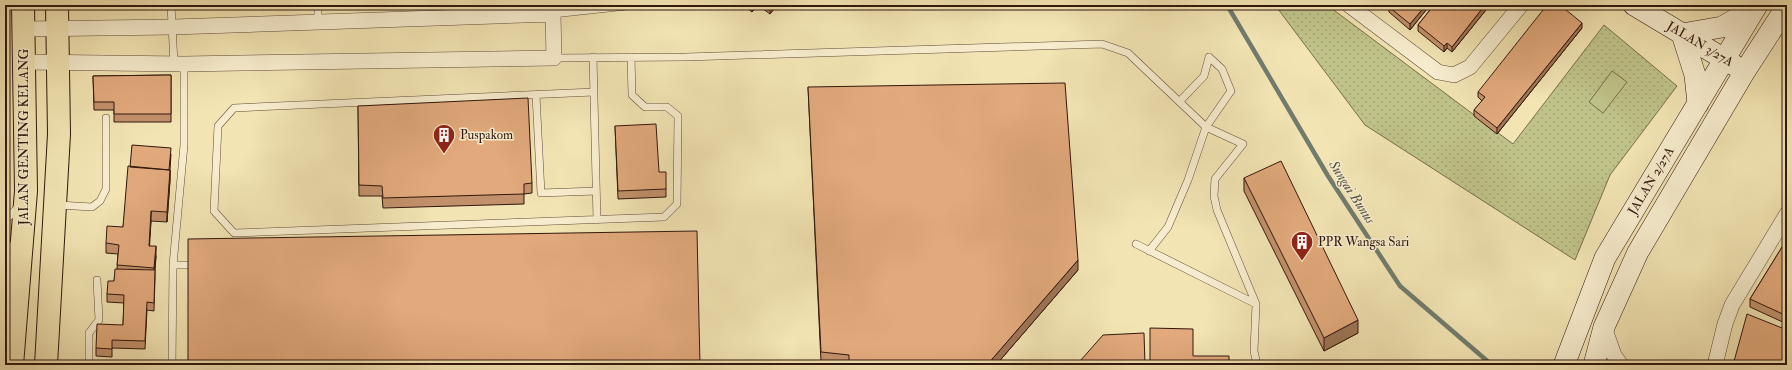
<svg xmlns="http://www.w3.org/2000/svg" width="1792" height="370" viewBox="0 0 1792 370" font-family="'IM FELL Double Pica',serif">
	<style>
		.green { fill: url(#green-dots); stroke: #786d4c }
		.pitch { fill: #bfc389; stroke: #786d4c }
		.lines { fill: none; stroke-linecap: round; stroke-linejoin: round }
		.stream { stroke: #717b6e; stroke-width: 4.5 }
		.lane-casing { stroke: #614a37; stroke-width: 8 }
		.street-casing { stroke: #614a37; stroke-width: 16 }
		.secondary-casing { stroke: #31170e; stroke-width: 22 }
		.primary-casing { stroke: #31170e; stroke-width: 24 }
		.lane { stroke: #f7edce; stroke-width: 7 }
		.street { stroke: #f7edce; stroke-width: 15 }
		.secondary { stroke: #f7edce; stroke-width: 21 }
		.primary { stroke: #f2e4b3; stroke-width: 22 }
		.wall { fill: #c2916b; stroke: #31170e }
		.shaded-wall { fill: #9e7657; stroke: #31170e }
		.building { fill: #e1a97c; stroke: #31170e }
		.labels { text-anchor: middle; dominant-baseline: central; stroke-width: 3; stroke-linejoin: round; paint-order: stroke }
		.street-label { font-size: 13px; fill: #31170e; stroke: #f7edce }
		.poi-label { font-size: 13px; fill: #31170e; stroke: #f7edce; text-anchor: start }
		.water-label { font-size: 14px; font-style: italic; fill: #565146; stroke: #f7edce }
	</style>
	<defs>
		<pattern id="green-dots" width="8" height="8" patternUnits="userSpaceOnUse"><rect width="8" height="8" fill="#bfc389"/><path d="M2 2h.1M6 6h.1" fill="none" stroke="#a5a775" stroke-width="1.8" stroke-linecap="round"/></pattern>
	</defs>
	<rect width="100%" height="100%" fill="#f2e4b3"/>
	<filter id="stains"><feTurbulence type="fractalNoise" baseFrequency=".005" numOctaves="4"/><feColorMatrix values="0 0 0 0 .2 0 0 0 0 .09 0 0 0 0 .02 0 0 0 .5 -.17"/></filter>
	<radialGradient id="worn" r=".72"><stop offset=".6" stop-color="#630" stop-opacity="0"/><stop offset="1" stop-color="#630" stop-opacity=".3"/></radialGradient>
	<!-- green -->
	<path class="green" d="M1275,5h52l186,139 91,-119 73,61 -67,89 -35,85 -210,-135z"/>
	<!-- pitch -->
	<path class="pitch" d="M1612,71l15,11 -24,31 -14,-11z"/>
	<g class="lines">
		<!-- stream -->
		<path class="stream" d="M1227,5l101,171 72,110 92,79"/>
		<!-- lane casing -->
		<g class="lane-casing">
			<path id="lane" d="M171,5l3,59
				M318,5v17
				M553,14l83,-9
				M455,17v-12
				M593,57l4,163
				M554,58l132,-1 416,-13 26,9 78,74 -18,53 -20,47 -19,24
				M594,92l-360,16 -16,18 -4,85 20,22 430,-16 13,-13 1,-88 -11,-9h-22l-13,-12 -1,-38
				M536,95l5,98 55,-2
				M1180,101l24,-25 5,-19 13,12 9,22 -25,36 37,17 -28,35 -1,17 3,14 39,94 -2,47 3,14
				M58,205l34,2 8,-6 6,-12v-71
				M5,221l13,-14
				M5,240l9,15
				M1136,244l120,60
				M173,265h24
				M89,365v-32l10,-13 -2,-40
				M172,365l1,-100 11,-120v-81"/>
		</g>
		<!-- street casing -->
		<g class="street-casing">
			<path id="street" d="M1349,5l89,67 16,3 16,-8 51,-62
				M24,29l149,-2 380,-13 1,44 -370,6 -160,-2
				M1604,327l10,28 7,10
				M1715,365l10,-41 7,-19 55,-91"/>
		</g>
		<!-- secondary casing -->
		<g class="secondary-casing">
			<path id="secondary" d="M1634,5l100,60
				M1682,34l40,-7 30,-17
				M1682,34l13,41 3,29
				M1564,365l41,-107 152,-253
				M1594,365l10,-38 34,-75 107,-181 42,-65"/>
		</g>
		<!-- primary casing -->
		<g class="primary-casing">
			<path id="primary" d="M12,365l14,-174 -3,-186
				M46,365l13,-231 -2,-129"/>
		</g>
		<!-- lane -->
		<use href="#lane" class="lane"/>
		<!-- street -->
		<use href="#street" class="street"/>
		<!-- secondary -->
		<use href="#secondary" class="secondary"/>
		<!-- primary -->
		<use href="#primary" class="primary"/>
	</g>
	<!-- wall -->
	<path class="wall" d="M743,5h15l-6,7z
		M758,5h19l-7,9z
		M1430,5l-20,25 -21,-18v-5z
		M1434,5h56l-38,47 -5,-4 -3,4 -26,-21v-6z
		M1582,28l-85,106 -23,-18v-6l8,-9 -4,-4v-5z
		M171,75v47h-57v-12h-20l-1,-34z
		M808,87l270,183 -82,95h-151l-24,-3z
		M358,106l174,77v10l-8,1v10l-141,4 -1,-12h-23z
		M615,126l44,46 7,17v8l-48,2z
		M171,154l-1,16v10l-3,42 -16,-1 -2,25 7,10 -1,14v8l-1,33 -7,-1 -2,39 -33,-1v9l-16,-1v-8l27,-23 1,-22 -17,-1v-8l7,-13 3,-12 1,-15 -12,-1v-10l17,-16 7,-60z
		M1244,178l114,155 -34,18 -80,-160z
		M1787,239v85l-37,-17v-8z"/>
	<!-- shaded-wall -->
	<path class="shaded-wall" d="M752,5h6l-6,7z
		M771,5h6l-7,9v-8z
		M1426,5h4l-20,25v-6z
		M1485,5h5l-38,47v-5z
		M1582,23v5l-85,106v-6z
		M1447,43v5l-3,4v-6z
		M170,170v10l-3,42v-10z
		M151,211v10l-2,35v-10z
		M156,246v10l-2,22v-10z
		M1078,260v10l-82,95h-9z
		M1358,320v13l-34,18v-13z
		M1787,355v10h-2z"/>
	<!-- building -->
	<path class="building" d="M1390,5h36l-16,19 -21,-17z
		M1434,5h51l-33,42 -5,-4 -3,3 -26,-21z
		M1547,5h13l22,18 -85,105 -23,-18 11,-13 -7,-5z
		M171,75v39h-57v-12h-20l-1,-26z
		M1065,83l13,177 -91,105h-138v-10l-28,-3 -13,-265z
		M528,98l4,85 -8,1v10l-141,4 -1,-12 -23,-1 -1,-79z
		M656,124l3,48h7v17l-48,2 -3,-65z
		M132,145l39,3 -2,22 -39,-3z
		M1281,161l77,159 -34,18 -80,-160z
		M128,166l42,4 -3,42 -16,-1 -2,35h7l-2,22 -37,-3 2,-20 -13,-2 1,-17 16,1z
		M697,231l3,134h-512v-126z
		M1787,239v77l-37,-17z
		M115,269l40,1 -1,33 -7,-1 -2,39 -33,-1v9l-16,-1 1,-24 26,1 1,-30 -17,-1 1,-13h6z
		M1747,314l40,16v25l-2,10h-52z
		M1150,328l43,1v27h36v9h-79z
		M1144,333l1,32h-64v-5l22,-25z"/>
	<!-- icons -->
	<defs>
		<g id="building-pin" transform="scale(1.15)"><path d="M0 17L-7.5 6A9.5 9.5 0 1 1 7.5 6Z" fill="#8f2418" stroke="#f7edce"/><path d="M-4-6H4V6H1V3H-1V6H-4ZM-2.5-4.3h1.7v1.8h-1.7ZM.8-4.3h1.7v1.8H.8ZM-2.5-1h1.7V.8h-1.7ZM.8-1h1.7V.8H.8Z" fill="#fff"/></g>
	</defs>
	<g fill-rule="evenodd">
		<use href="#building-pin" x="444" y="135"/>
		<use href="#building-pin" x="1302" y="242"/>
	</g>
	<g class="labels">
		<!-- street labels -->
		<g class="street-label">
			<text transform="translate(1700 44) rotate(31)">JALAN 3/27A</text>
			<text transform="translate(24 137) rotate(-90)">JALAN GENTING KELANG</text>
			<text transform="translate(1651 181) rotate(-59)">JALAN 2/27A</text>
		</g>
		<!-- poi labels -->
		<g class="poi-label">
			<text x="460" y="135">Puspakom</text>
			<text x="1318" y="242">PPR Wangsa Sari</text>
		</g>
		<!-- water labels -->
		<g class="water-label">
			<text transform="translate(1352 192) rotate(57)">Sungai Bunus</text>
		</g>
	</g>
	<!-- margin -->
	<rect width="1792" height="370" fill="none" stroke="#f2e4b3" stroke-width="20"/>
	<rect x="6" y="6" width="1780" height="358" fill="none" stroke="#31170e" stroke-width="2"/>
	<rect x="10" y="10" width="1772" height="350" fill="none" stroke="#31170e"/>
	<rect width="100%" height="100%" filter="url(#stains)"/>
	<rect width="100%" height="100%" fill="url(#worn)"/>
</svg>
